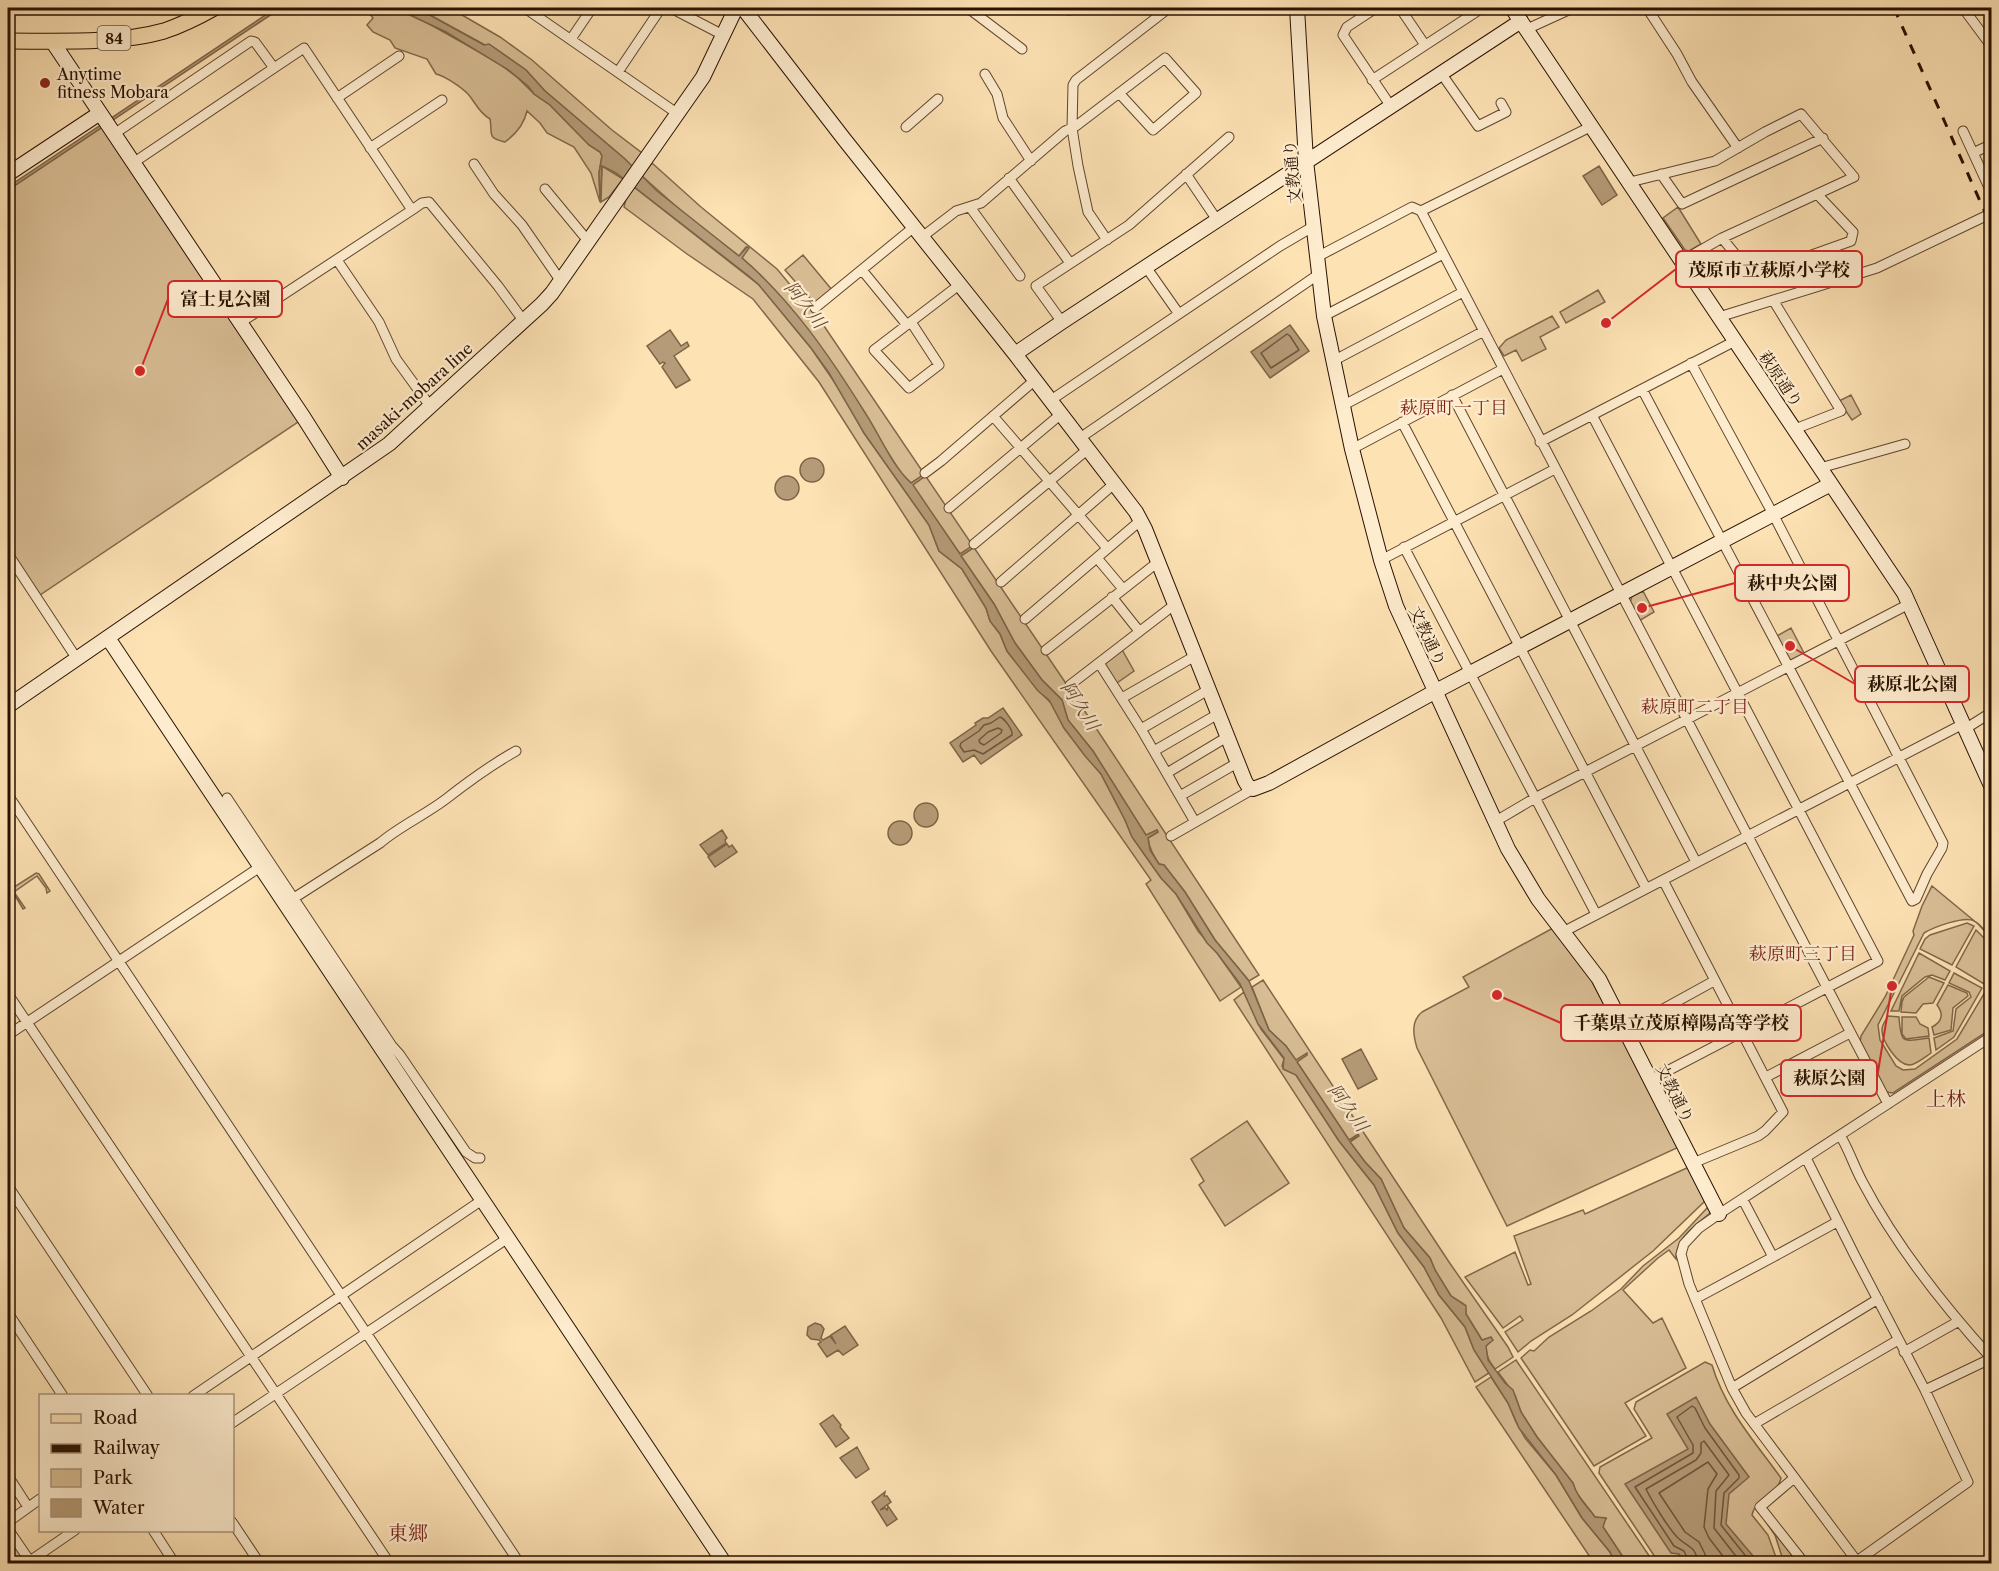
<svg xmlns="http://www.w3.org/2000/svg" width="1999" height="1571" viewBox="0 0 1999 1571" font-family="'Libre Caslon Text','Noto Serif JP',serif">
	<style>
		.green { fill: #d9be95; stroke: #81684a; stroke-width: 1.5 }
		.water { fill: #b59b77; stroke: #7d6447; stroke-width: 1.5 }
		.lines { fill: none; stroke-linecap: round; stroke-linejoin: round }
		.shore { stroke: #6f563c; stroke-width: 1.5 }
		.street-casing { stroke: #5e452d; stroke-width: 11 }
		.secondary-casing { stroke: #291100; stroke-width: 16 }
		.primary-casing { stroke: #291100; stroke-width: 17 }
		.street { stroke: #feecce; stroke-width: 9 }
		.secondary { stroke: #feecce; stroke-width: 14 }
		.primary { stroke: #fde2b4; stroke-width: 15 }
		.rail { stroke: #291100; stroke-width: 3; stroke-dasharray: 10 10; stroke-linecap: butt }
		.poi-dot { fill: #8f2418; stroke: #feecce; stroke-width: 2 }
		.labels { text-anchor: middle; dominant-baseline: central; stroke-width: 4.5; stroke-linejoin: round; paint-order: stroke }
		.shield { fill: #feecce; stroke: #69533e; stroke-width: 1.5 }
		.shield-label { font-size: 15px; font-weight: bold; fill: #291100 }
		.poi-label { font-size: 16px; fill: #291100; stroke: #feecce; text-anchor: start }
		.street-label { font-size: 16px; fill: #291100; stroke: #feecce }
		.water-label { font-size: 18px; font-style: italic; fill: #684f36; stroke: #feecce }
		.neighbourhood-label { font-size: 18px; fill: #7a1f14; stroke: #feecce }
		.quarter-label { font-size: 20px; fill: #7a1f14; stroke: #feecce }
		.leader { fill: none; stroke: #d62828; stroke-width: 2 }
		.callout-dot { fill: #d62828; stroke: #feecce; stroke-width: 2 }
		.callout { fill: #feecce; stroke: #d62828; stroke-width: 2 }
		.callout-label { font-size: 18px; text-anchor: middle; font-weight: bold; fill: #291100 }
	</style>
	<rect width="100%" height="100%" fill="#fde2b4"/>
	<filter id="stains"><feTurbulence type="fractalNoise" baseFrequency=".00333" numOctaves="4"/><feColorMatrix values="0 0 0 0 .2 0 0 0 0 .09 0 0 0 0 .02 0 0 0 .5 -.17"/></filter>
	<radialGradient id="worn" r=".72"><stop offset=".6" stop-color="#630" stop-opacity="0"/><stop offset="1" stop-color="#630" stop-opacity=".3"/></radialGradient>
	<!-- green -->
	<path class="green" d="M365,8h30l29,13 73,41 20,15 17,17 16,11 39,40 11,7 2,4 -3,17 1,29 -9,-29 -17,-26 -27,-14 -7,-10 -13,-12c-3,14 -11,23 -22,31 -19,-4 -12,-8 -15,-23 -12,-7 -14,-16 -22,-25 -7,-7 -23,-18 -32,-20l-9,-15 -32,-11 -5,-8 -17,-8 -6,-7 6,-7z
		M417,8h33l50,29 32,23 80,70 30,23 -10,14 -7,-8 -80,-68 -19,-21 -36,-25h-5z
		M107,124l197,294 -267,179 -29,-44v-363z
		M652,163l49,44 76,62 45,54 266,393 171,259 -10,6 -34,-41 -30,-48 -21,-27 -5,-1c-5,-8 -10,-16 -11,-26l10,-6 -1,-2 -11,6 -53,-85 -25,-31 -6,-20 -20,-20 -27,-37 -21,-39 -33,-48 12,-8 -2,-1 -11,7 -48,-69 11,-8 -1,-1 -11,7 -9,-9c-50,-75 -91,-157 -161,-217l7,-9 -2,-1 -7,9 -52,-40 -45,-40z
		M602,166l21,13 -14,18 -8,5z
		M634,187l125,98 52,63 33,48 20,37 65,92 10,26 23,18 24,39 4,13 10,13 7,17 31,39 14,14 12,24 37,46 24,46 7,17 29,41 15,16 22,37 19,22 24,34 -21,14 -74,-117 5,-4 -160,-229 -172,-269 -66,-83 -66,-45 -63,-47 2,-8z
		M1678,207l23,37 -12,7 -4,-1 -22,-32z
		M803,255l29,35 -17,14 -30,-34z
		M1598,290l7,12 -39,21 -6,-11z
		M1552,316l7,11 -19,10 6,12 -24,12 -6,-11 -12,6 -5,-8 7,-8z
		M1851,395l10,19 -9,6 -13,-19z
		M1643,591l11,21 -15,9 -9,-18 2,-7z
		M1791,628l14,27 -13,7 -5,-1 -12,-24z
		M1120,646l14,25 -20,14 -14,-25z
		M36,873l3,1 11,17 -3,2 -1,-5 -9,-12 -23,16 11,16 -2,1 -12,-20z
		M1932,886l46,38 13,14c-5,-5 -10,-14 -17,-17 -9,-6 -42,7 -50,12l-46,92 2,15 16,26 7,4 12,-1 42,-30 34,-57v47l-98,64 -7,-1 -26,-49 1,-7 24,-39 29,-62 -1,-4 9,-25z
		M1967,923l7,3 -22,39 -32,-16 5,-10 5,-4z
		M1553,928l37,50 89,169 -172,79 -90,-178c-4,-13 -6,-27 5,-36l47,-25 -6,-10z
		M1976,930l15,15v27l-7,12 -28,-17z
		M1919,953l31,18 -5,9 -13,-5 -7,2 -23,19 -3,15h-8z
		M1954,973l28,15 -28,49 -18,13 -2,-12 19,-7 3,-22 15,-12 -2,-5 -20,-9z
		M1929,977l15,6 -11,20 -10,1 -7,9 -15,-1 1,-10 2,-5z
		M1263,980l186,282 59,85 5,10 -18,12c-6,-8 -9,-13 -9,-23l6,-7 -1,-1 -9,2 -16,-26 -1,-9 -14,-9 -16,-26 -5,-12 -26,-30 -23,-49 -16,-17 -15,-20 9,-6 -1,-2 -9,6 -52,-78 10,-8 -11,7 -10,-15 -17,-16 -17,-43z
		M1948,985l19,8 1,3 -15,12 -2,22 -17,5 -2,-8c10,-5 12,-13 5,-22z
		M1244,992l17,37 23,30 -2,7 3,4 6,1 5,4 43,66 35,44 24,48 26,34 15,28 26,32 9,23 15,23 -14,9 -34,-64 -207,-318z
		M1888,1016l11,1c2,29 4,24 30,21l2,15c-6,4 -14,11 -21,12 -12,1 -29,-25 -28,-36 0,-4 4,-9 6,-13z
		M1902,1017h14l4,7 8,4 1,8 -23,3 -4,-5z
		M1247,1121l42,62 -64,43 -26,-41 5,-4 -13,-22z
		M1689,1167l17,33 -53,51 -81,64 -41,26 -13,11 -13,-20 18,-12 -3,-4 -17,12 -38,-51 50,-25 13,33 3,-1 -17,-48 69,-26 2,4z
		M1709,1206l1,7c-15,13 -34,24 -34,46l-7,-9 -11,8 -35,32 30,33 9,-5 24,50 -61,35 21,33 -52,30 -73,-108 9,-8 4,1 15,-14 42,-26 30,-22 22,-23 36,-28z
		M1516,1360l138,203h-27l-24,-36v-5l3,-3 -11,-2 -20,-26 -2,-8 -36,-46 -16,-25 -6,-17 -17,-23z
		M1705,1362l7,3c13,44 43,77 69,113 -3,17 -25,19 -29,37l16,20 10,28h-119l-60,-90 1,-6 52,-29 -18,-29 2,-7z
		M1491,1377l17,26 8,19 9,16 31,37 26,43 28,34 5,11h-21l-118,-176z
		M1764,1519l34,44h-14l-9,-28z
		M8,1534l19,29h-19z"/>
	<!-- water -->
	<path class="water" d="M276,8h5l-273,182v-3z
		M395,8h22l67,37 5,-1 37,26 19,21 80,68 32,32 82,65 8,-9 2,1 -7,10c50,43 87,97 122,153 16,24 26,52 47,72l12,-8 1,2 -11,8 47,69 12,-8 1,2 -12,8 33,48 21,39 27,37 20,20 6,20 25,31 53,84 11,-5 1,2 -10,6 2,12 9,14 5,1 21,27 30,48 34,41 20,49 17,16 10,14 11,-7v2l-10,7 52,78 10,-5 -9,7 15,20 16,17 23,49 26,30 5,12 16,26 15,10v8l16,26 9,-3 2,3 -7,6 2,14 17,23 8,7 8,22 16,25 36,46c4,14 14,23 22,34l11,1 -3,9 24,36h-12l-5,-11 -28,-34 -26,-43 -37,-47 -11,-25 -34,-53 -9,-23 -26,-32 -15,-28 -26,-34 -24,-48 -35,-44 -43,-66 -13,-6 1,-11 -26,-34 -18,-40 -23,-31 -10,-10 -31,-49 -15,-16 -29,-41 -7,-17 -24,-46 -16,-18 -21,-28 -15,-28 -11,-9 -31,-40 -7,-17 -10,-13 -4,-13 -24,-39 -23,-18 -10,-26 -65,-92 -35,-60 -18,-25 -52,-63 -9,-8 -134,-104 -14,-7 -2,36 -1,-29 3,-17 -2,-4 -11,-7 -39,-40 -16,-11 -6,-8 -21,-17 -61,-37z
		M1599,166l18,29 -15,10 -19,-29z
		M1290,325l19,26 -39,27 -19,-26z
		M670,330l11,16 6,-4 2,4 -15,10 16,24 -14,8 -14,-21 3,-4 -2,-1 -3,2 -13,-18z
		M800 470a12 12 0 1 1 24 0a12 12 0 1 1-24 0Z
		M775 488a12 12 0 1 1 24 0a12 12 0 1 1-24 0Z
		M1003,708l19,27 -41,29 -7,-9 -11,7 -13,-19 26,-18 -1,-2 8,-5h5z
		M914 815a12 12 0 1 1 24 0a12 12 0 1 1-24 0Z
		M888 833a12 12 0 1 1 24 0a12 12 0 1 1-24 0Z
		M722,830l5,8 -2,2 1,3 -18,12 -8,-10z
		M727,844l2,3 3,-2 5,7 -22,15 -7,-10z
		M1361,1049l16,30 -19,10 -16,-30z
		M815,1323l6,2 3,4 -3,9 2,2 7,-4 6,8 -5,-9 14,-9 13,19 -15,10 -5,-5 -11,7 -9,-13 3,-2 -2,-2 -8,-1 -4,-4 1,-8z
		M1696,1397l14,27 39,53 -20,17 -3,30 33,39h-74l-6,-9 -8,-1 -46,-69 63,-35 -21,-35z
		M833,1415l8,10 -1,2 9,11 -13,9 -16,-23z
		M857,1447l12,22 -13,9 -16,-20z
		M885,1492l-1,4h3l4,6 -11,8 5,-2 2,2 1,-4 9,13 -10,7 -15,-24z"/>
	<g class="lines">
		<!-- shore -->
		<path class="shore" d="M1287,334l3,2 9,14 -28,18 -10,-15z
			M1000,717c5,2 13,13 12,18l-29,19 -9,-4 -10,2 -4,-6 1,-3 18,-12 5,-6 7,-2z
			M998,728l4,2 -1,3 -17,12 -4,-2 -1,-3 9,-8z
			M1690,1564l-6,-13 -10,-5 -39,-59 58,-34v-8l-16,-28 15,-11 3,2 10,20 34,47v3l-15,15 -3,32 31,39
			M1698,1564c-2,-19 -11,-17 -20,-26 -10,-10 -26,-37 -32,-49l50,-29 5,-7v-10l3,-2 25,34 -13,16 -2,37 28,36
			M1707,1564l-2,-10 -6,-12 -14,-10 -26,-39 49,-31 9,12 -9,15 -4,38 5,11 20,26"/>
		<!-- street casing -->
		<g class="street-casing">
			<path id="street" d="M525,8l153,106
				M671,8l52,27
				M968,8l54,41
				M1069,8v2
				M1376,8l-29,19 -4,8 47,70
				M1400,8l25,37
				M1647,8l30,46 15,28 46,66
				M1963,8l29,39
				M1527,29l46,-21
				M571,39l21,-31
				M618,72l43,-64
				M1441,73l37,53 28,-14 -5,-9
				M985,74l12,20 6,24 28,43
				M1372,80l104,-68 -3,-4
				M337,98l62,-42
				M906,127l32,-28
				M1963,131l29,63
				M114,134l137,-93 4,1 19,26 30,-20 108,162
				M370,148l72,-48
				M1973,153l19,-9
				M133,163l141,-95
				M474,164l20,30 28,31 38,55
				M1186,174l31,46
				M1661,174l21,30 141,-66
				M1009,178l61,85
				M1630,182l85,-21 50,-29 36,-18 53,63 -132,61 -40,23
				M545,189l43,52
				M970,207l50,69
				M1421,211l171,-85
				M922,237l34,-26 25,-8 84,-72 11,-5 89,-68 31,35 -43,37 -34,-37
				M1722,238l31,38 98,-35 2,-9 -36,-38
				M1107,240l-19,-28 -10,-46 -6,-38 1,-43 3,-5 93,-72
				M1317,257l95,-50 9,4 467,893
				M337,260l42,62 17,37 34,47
				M1146,267l33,47
				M862,270l45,55
				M1773,300l68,111 -46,18
				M815,308l99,-81
				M1324,316l119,-62
				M1719,317l158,-49 115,-55
				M911,322l28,43 -30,23 -35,-38 85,-65
				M1062,322l-26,-36 93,-61 100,-88
				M240,323l172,-113 10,-7 7,-1 69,84 25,34
				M1333,361l130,-69
				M1642,389l270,512 4,-2 11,-25 15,-26 1,-5 -170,-329 -82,-151
				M1452,395l244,467
				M1051,400l229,-154 34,-20
				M1342,406l142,-75
				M1592,415l286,546 -228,119
				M993,416l114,132
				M1402,422l244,466
				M1080,438l239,-164
				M1540,442l195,-101
				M1352,449l151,-80
				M1820,468l85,-24
				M925,473l16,-12 94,-81
				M949,508l112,-94
				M974,544l114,-95
				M1404,547l192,367
				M8,554l69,105
				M1097,558l26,31
				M1381,560l174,-91
				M1001,582l114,-99
				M1112,597l27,34
				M1025,619l116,-99
				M1046,650l112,-88
				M1099,663l42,66 54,93
				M1070,685l104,-80
				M1122,698l73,-42
				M1141,729l67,-39
				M1965,729l27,-17
				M1154,751l64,-37
				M1167,773l60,-36
				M8,795l512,769
				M1180,796l57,-33
				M227,798l165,248 8,9 66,97 9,6h5
				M1496,821l39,-23 374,-194
				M1171,836l82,-47
				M1663,880l120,232 -18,19 -7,5 -65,27
				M294,898l86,-55c20,-17 45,-28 66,-44 23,-18 45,-34 70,-48
				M1563,932l400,-208
				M8,994l382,570
				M1625,1030l89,-49
				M8,1035l252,-168
				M1766,1077l84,-44
				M1840,1135c9,15 14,31 22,46 34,65 81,124 130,178
				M1806,1158l49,98 70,134 43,92 -111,79
				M8,1186l140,210
				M1773,1257l64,-35
				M1695,1299l78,-42 -30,-57
				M8,1313l55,83
				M1904,1352l55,-31
				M1732,1388l146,-89
				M1925,1390l67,-32
				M193,1396l289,-196
				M232,1423l276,-185
				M1754,1424l144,-84
				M8,1476l20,31
				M1794,1478l-34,29 45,57
				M8,1522l32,-23
				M232,1522l28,42
				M8,1529l24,35
				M153,1530l22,34
				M30,1561l45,-31
				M1859,1564l-113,-151 -14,-25 -43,-104 -8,-30 3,-10 15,-16 20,-14 273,-178"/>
		</g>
		<!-- secondary casing -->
		<g class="secondary-casing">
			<path id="secondary" d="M743,8l101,131 171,215 121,158 9,17 100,252 3,5 5,3 16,-6 167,-92 395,-207
				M1297,8l9,153 18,155 28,133 29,111 15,46 112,243 30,50 61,80 120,235
				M1512,8l392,585 88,195
				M52,41l252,377 38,60
				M8,174l92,-61
				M1015,354l47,-32 459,-301
				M108,638l617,926
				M8,706l381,-262 153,-140 10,-11 151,-216 33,-69"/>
		</g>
		<!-- primary casing -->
		<g class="primary-casing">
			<path id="primary" d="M8,41c48,0 110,3 156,-10 18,-6 34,-14 50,-23"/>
		</g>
		<!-- street -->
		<use href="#street" class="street"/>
		<!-- secondary -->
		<use href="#secondary" class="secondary"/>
		<!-- primary -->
		<use href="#primary" class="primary"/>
		<!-- rail -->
		<path class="rail" d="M1894,8l98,220"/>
	</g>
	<!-- markers -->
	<circle class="poi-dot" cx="45" cy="83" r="6"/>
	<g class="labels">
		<!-- shield labels -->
		<rect class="shield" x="97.5" y="26" width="33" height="24" rx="4.5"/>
		<g class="shield-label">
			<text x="114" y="38">84</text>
		</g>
		<!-- poi labels -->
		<g class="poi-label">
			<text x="57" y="74">Anytime<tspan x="57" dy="18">fitness Mobara</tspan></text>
		</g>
		<!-- street labels -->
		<g class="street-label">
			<text transform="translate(1292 172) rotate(-95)">文教通り</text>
			<text transform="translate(1781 379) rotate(56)">萩原通り</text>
			<text transform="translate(414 396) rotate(-42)">masaki-mobara line</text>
			<text transform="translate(1428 636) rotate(65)">文教通り</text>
			<text transform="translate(1675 1093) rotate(63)">文教通り</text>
		</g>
		<!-- water labels -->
		<g class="water-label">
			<text transform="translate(805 305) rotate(52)">阿久川</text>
			<text transform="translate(1080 706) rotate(57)">阿久川</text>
			<text transform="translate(1348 1108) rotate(54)">阿久川</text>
		</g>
		<!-- neighbourhood labels -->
		<g class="neighbourhood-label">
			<text x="1454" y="408">萩原町一丁目</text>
			<text x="1695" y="707">萩原町二丁目</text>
			<text x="1803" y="954">萩原町三丁目</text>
		</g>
		<!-- quarter labels -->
		<g class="quarter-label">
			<text x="1946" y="1099">上林</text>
			<text x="408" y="1533">東郷</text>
		</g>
	</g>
	<!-- callouts -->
	<path class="leader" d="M1606 323L1676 269M140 371L168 299M1642 608L1735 583M1790 646L1855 684M1497 995L1561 1023M1892 986L1877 1078"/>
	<g class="callout-dot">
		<circle cx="1606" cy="323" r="6"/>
		<circle cx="140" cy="371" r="6"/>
		<circle cx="1642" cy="608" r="6"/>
		<circle cx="1790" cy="646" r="6"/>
		<circle cx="1497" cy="995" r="6"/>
		<circle cx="1892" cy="986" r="6"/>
	</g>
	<g class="callout">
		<rect x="1676" y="251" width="186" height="36" rx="6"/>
		<rect x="168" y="281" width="114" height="36" rx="6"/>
		<rect x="1735" y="565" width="114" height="36" rx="6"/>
		<rect x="1855" y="666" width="114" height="36" rx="6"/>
		<rect x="1561" y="1005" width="240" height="36" rx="6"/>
		<rect x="1781" y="1060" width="96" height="36" rx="6"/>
	</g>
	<g class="callout-label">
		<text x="1769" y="276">茂原市立萩原小学校</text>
		<text x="225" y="305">富士見公園</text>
		<text x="1792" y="589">萩中央公園</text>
		<text x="1912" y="690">萩原北公園</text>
		<text x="1681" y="1029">千葉県立茂原樟陽高等学校</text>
		<text x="1829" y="1084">萩原公園</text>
	</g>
	<!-- margin -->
	<rect width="1999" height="1571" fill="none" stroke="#fde2b4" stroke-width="30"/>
	<rect x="9" y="9" width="1981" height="1553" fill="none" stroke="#291100" stroke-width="3"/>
	<rect x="15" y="15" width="1969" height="1541" fill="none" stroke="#291100" stroke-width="1.5"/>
	<!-- legend -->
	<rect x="39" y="1394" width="195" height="138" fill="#feecce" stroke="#a9947c" stroke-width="1.5"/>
	<rect x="51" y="1414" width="30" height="9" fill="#fde2b4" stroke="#a9947c" stroke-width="1.5"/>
	<text x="93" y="1424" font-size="18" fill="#291100">Road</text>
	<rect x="51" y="1444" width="30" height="9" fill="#291100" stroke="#a9947c" stroke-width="1.5"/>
	<text x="93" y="1454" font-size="18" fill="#291100">Railway</text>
	<rect x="51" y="1469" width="30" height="18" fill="#d9be95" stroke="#a9947c" stroke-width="1.5"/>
	<text x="93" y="1484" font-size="18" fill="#291100">Park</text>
	<rect x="51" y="1499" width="30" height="18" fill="#b59b77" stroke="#a9947c" stroke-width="1.5"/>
	<text x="93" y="1514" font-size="18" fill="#291100">Water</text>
	<rect width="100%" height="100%" filter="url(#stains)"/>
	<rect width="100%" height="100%" fill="url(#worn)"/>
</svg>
